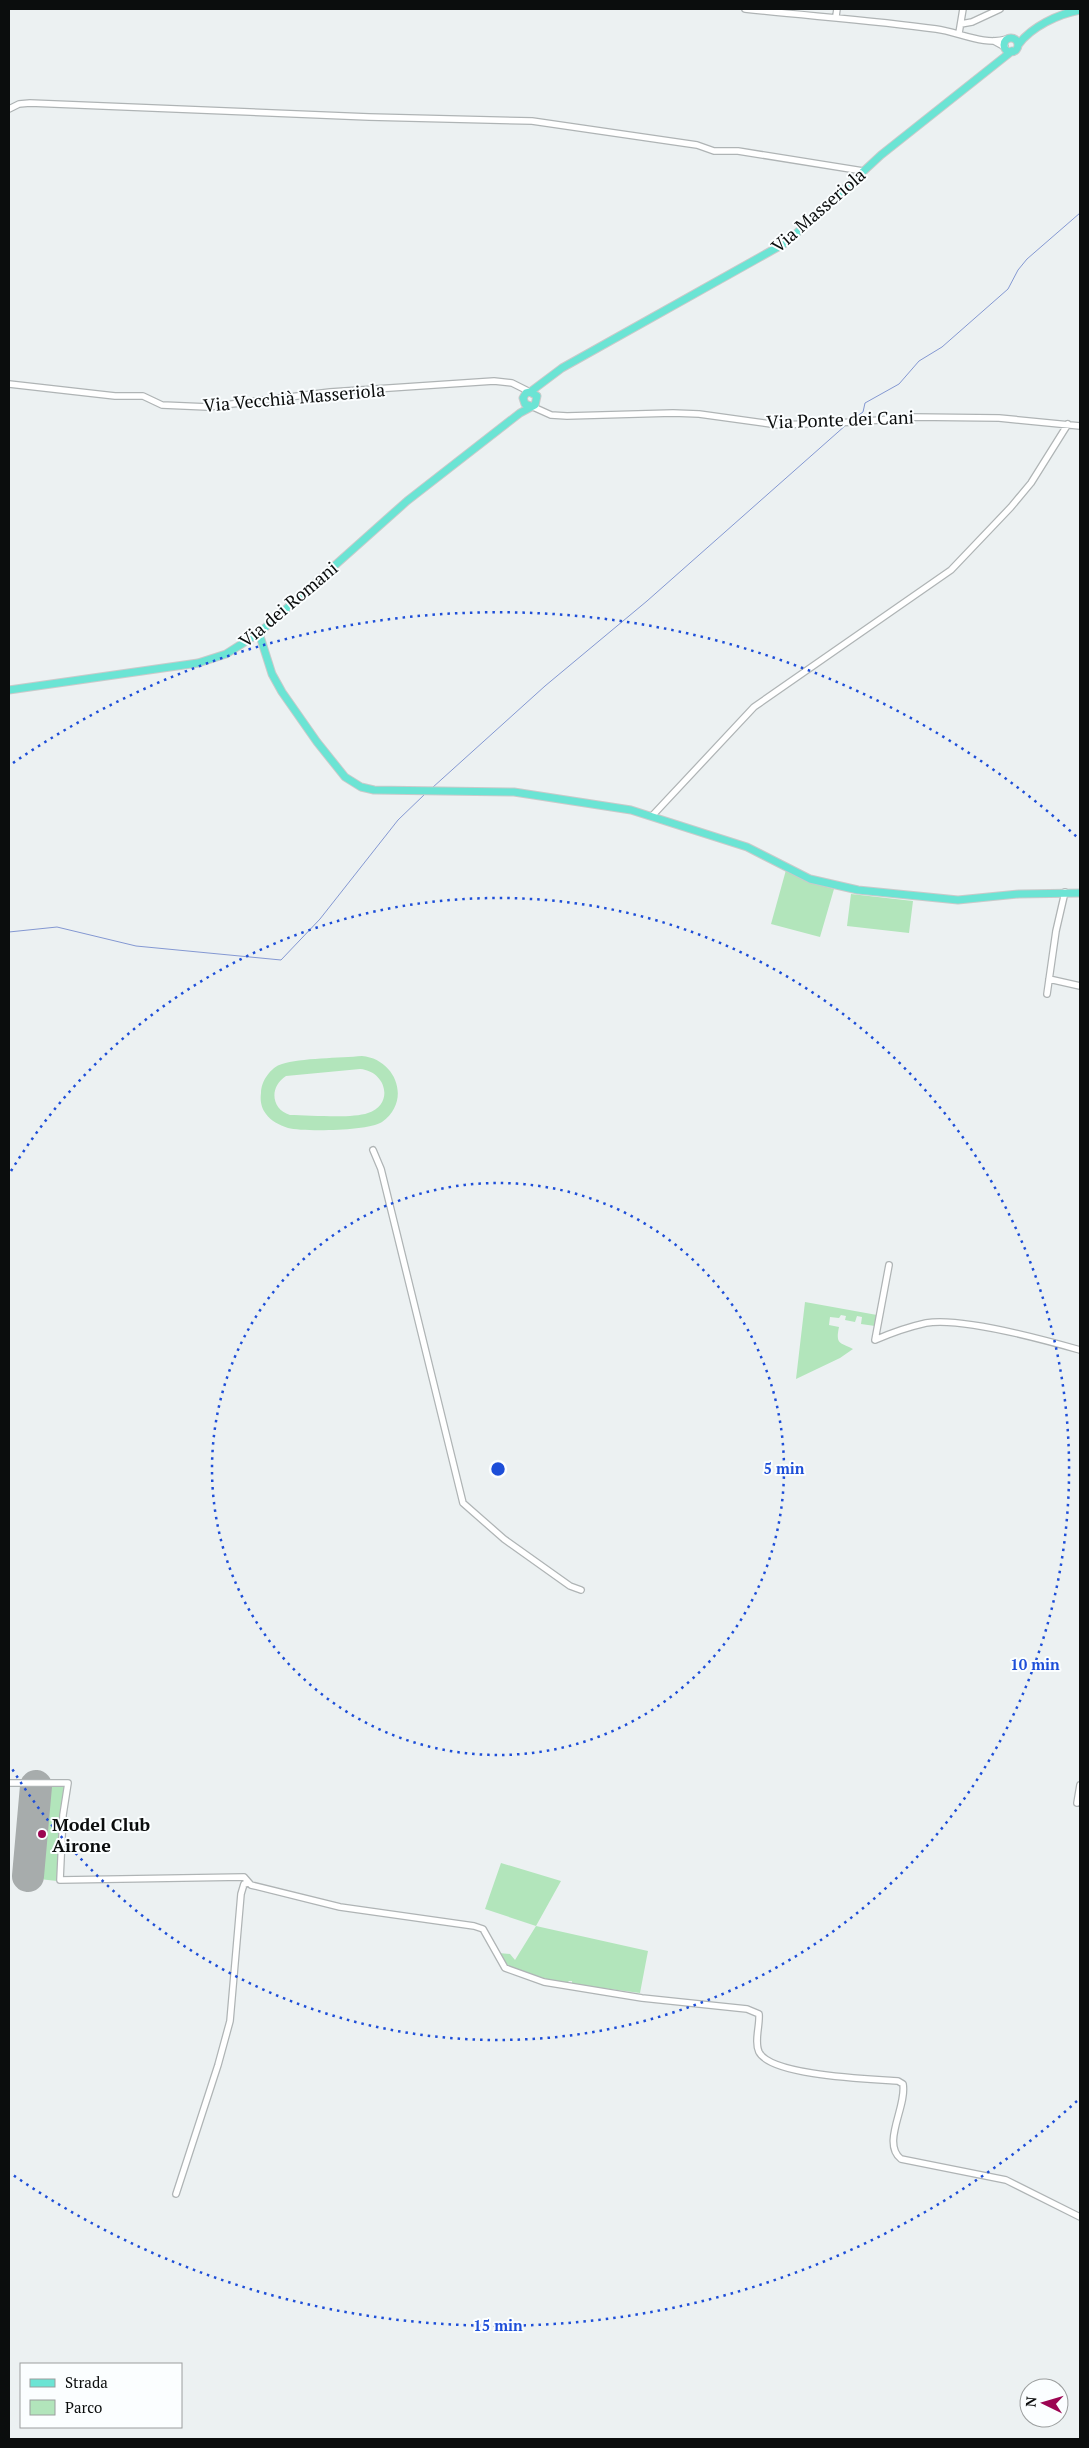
<svg xmlns="http://www.w3.org/2000/svg" width="1089" height="2448" viewBox="0 0 1089 2448" font-family="'PT Serif',serif">
	<style>
		.green { fill: #b2e5bb; fill-rule: evenodd }
		.lines { fill: none; stroke-linecap: round; stroke-linejoin: round }
		.stream { stroke: #8498d2; stroke-width: 1 }
		.runway { stroke: #a7acac; stroke-width: 32 }
		.minor-casing { stroke: #afb4b5; stroke-width: 8 }
		.major-casing { stroke: #c9caca; stroke-width: 9 }
		.minor { stroke: #fff; stroke-width: 5.5 }
		.major { stroke: #6be4d4; stroke-width: 7 }
		.ring { fill: none; stroke: #1d4ed8; stroke-width: 2.5; stroke-dasharray: 2.5 5 }
		.poi-dot { fill: #9c0552; stroke: #fbfeff; stroke-width: 2 }
		.labels { text-anchor: middle; dominant-baseline: central; stroke-width: 4; stroke-linejoin: round; paint-order: stroke }
		.street-label { font-size: 18px; fill: #0b0d0d; stroke: #fbfeff }
		.poi-label { font-size: 18px; font-weight: bold; fill: #0b0d0d; stroke: #fbfeff; text-anchor: start }
		.centre { fill: #1d4ed8; stroke: #fbfeff; stroke-width: 2.5 }
		.ring-label { font-size: 15px; text-anchor: middle; font-weight: bold; fill: #1d4ed8; stroke: #fbfeff; stroke-width: 4; stroke-linejoin: round; paint-order: stroke }
	</style>
	<rect width="100%" height="100%" fill="#ecf1f2"/>
	<!-- green -->
	<path class="green" d="M786,870l22,12 26,7 -14,48 -49,-13z
		M851,894l62,7 -4,32 -62,-7z
		M362,1056c34,3 50,45 20,66 -14,9 -78,10 -94,6 -9,-3 -17,-7 -22,-14 -5,-6 -6,-14 -5,-21 0,-12 10,-26 21,-29 18,-6 59,-6 80,-8zM360,1069c26,2 35,35 8,44 -17,6 -58,2 -78,2 -19,-6 -21,-28 -4,-39z
		M805,1302l72,13 -2,11 -14,-2 1,-7 -5,-1 -2,6 -10,-2 1,-4 -5,-1 -2,3 -9,-1 -1,8 10,2c-4,19 2,15 14,22l-13,9 -44,21z
		M29,1784l35,2 1,2 -5,37 -3,56 -36,-4z
		M501,1863l60,18 -25,45 112,25 -8,42 -68,-9v-3h-3l-2,2 -14,-2 -43,-13 -12,-15 12,1 5,6 21,-34 -51,-17z"/>
	<g class="lines">
		<!-- stream -->
		<path class="stream" d="M853,419l10,-7 2,-9 34,-19 20,-23 23,-14 66,-58 10,-19 9,-11 53,-46
			M432,788l113,-102 102,-85 199,-176
			M9,932l48,-5 79,19 145,14 39,-41 78,-99 27,-26"/>
		<!-- runway -->
		<path class="runway" d="M28,1876l8,-90"/>
		<!-- minor casing -->
		<g class="minor-casing">
			<path id="minor" d="M745,9c63,7 127,11 191,20 23,3 48,17 71,10
				M836,16l1,-7
				M961,24l11,-2 28,-13
				M959,33l4,-24
				M994,41l11,6
				M9,109l10,-5 11,-1 339,14 163,4 165,24 17,6h24l125,20
				M9,384l106,12h28l19,9 46,2 122,-15 164,-11 18,2 18,9
				M531,406l20,9 16,1 106,-3 26,1 79,11 78,-3 57,-5 86,1 81,8
				M652,816l102,-109 197,-137 60,-63 20,-24 37,-59
				M1049,979l31,7
				M1047,994l9,-63 9,-39
				M373,1150l8,19 82,334 41,36 66,47 11,4
				M889,1265l-14,75c16,-7 33,-13 51,-17 34,-6 119,17 154,27
				M9,1783h59l-5,32 -3,65 184,-3 7,8 89,22 134,19 9,3 22,39 39,14 98,16 105,11 12,5c1,12 -5,27 0,38 12,24 112,27 139,29l5,3c4,23 -22,59 -2,75l105,21 74,37
				M1077,1803l3,-18
				M176,2194l42,-129 12,-44 11,-127 3,-10 4,-1"/>
		</g>
		<!-- major casing -->
		<g class="major-casing">
			<path id="major" d="M1004 45a7 7 0 1 1 14 0a7 7 0 1 1-14 0Z
				M1018,45c13,-18 40,-31 62,-35
				M530,392l32,-24 225,-126 94,-87 131,-104
				M259,633l13,41 10,18 35,50 28,35 16,10 13,3 140,2 117,18 116,37 63,32 48,11 100,10 61,-6 61,-1
				M9,690l189,-27 28,-9 33,-21 148,-132 113,-88 15,-8 2,-9 -7,-4 -4,1 -3,5 2,6 6,2"/>
		</g>
		<!-- minor -->
		<use href="#minor" class="minor"/>
		<!-- major -->
		<use href="#major" class="major"/>
	</g>
	<!-- distance rings -->
	<g class="ring">
		<circle cx="498" cy="1469" r="286"/>
		<path d="M11 1171A571 571 0 1 1 11 1767"/>
		<path d="M1077 2101A857 857 0 0 1 13 2175M13 763A857 857 0 0 1 1077 837"/>
	</g>
	<!-- markers -->
	<circle class="poi-dot" cx="42" cy="1834" r="5"/>
	<g class="labels">
		<!-- street labels -->
		<g class="street-label">
			<text transform="translate(818 210) rotate(-41)">Via Masseriola</text>
			<text transform="translate(294 397) rotate(-5)">Via Vecchià Masseriola</text>
			<text transform="translate(840 419) rotate(-2)">Via Ponte dei Cani</text>
			<text transform="translate(288 604) rotate(-40)">Via dei Romani</text>
		</g>
		<!-- poi labels -->
		<g class="poi-label">
			<text x="52" y="1824">Model Club<tspan x="52" dy="21">Airone</tspan></text>
		</g>
	</g>
	<circle cx="498" cy="1469" r="8" class="centre"/>
	<g class="ring-label">
		<text x="784" y="1474">5 min</text>
		<text x="1035" y="1670">10 min</text>
		<text x="498" y="2331">15 min</text>
	</g>
	<!-- border -->
	<rect width="1089" height="2448" fill="none" stroke="#0b0d0d" stroke-width="20"/>
	<!-- legend -->
	<rect x="20" y="2363" width="162" height="65" fill="#fbfeff" stroke="#9b9e9e"/>
	<rect x="30" y="2379" width="25" height="8" fill="#6be4d4" stroke="#9b9e9e"/>
	<text x="65" y="2388" font-size="15" fill="#0b0d0d">Strada</text>
	<rect x="30" y="2400" width="25" height="15" fill="#b2e5bb" stroke="#9b9e9e"/>
	<text x="65" y="2413" font-size="15" fill="#0b0d0d">Parco</text>
	<!-- north arrow -->
	<g transform="translate(1044 2403) rotate(275)"><circle r="24" fill="#fbfeff" stroke="#9b9e9e"/>
	<path d="M0-4L9 19L0 12L-9 19Z" fill="#9c0552"/>
	<text y="-8" font-size="14" font-weight="bold" text-anchor="middle" fill="#0b0d0d">N</text>
	</g>
</svg>
